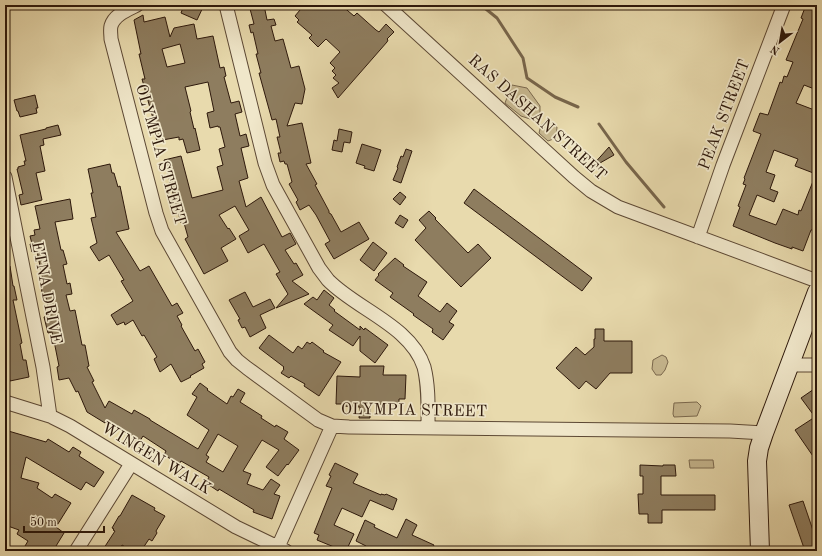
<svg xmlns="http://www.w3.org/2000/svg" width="822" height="556" viewBox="0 0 822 556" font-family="'Old Standard TT',serif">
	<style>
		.green { fill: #c8b991; stroke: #7a684e }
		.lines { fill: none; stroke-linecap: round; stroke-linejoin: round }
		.stream { stroke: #77654b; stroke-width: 3 }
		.building { fill: #8e7d5f; stroke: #2d180b; fill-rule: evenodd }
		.street-casing { stroke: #5c4834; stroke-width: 15 }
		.secondary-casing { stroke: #2d180b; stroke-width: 20 }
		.street { stroke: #f0e7ca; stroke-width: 13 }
		.secondary { stroke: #f0e7ca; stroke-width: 18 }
		.labels { text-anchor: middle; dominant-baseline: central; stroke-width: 3.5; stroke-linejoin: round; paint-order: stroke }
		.street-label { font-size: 16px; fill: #2d180b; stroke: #f0e7ca }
	</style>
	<rect width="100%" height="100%" fill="#e8daad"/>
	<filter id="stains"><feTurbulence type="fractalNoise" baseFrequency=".005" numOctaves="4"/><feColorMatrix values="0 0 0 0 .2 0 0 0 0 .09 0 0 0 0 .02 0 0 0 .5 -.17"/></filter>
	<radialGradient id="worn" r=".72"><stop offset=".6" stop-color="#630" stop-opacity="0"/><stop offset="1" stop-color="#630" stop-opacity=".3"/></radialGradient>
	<!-- green -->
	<path class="green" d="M512,85l15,3 13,18v6l-7,8 -12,-4 -16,-13 3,-8z
		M546,120l11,7 -1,11 -8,3 -9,-8 2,-8z
		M662,355l4,2 2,5 -3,8 -4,5h-5l-4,-6 1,-9z
		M697,402l4,4 -4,10 -23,1 -1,-3 1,-11z
		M689,460h24l1,8h-24z"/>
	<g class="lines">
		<!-- stream -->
		<path class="stream" d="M481,5l16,13 26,40 4,20 28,19 23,10
			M599,124l27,38 38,45"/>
	</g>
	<!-- building -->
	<path class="building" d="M184,5h20l-7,15 -16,-7z
		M249,5h15l3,15 7,-1 2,6 -5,1 4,15 8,-2 8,29 8,-2 6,23 -3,15 -7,-1 -8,23 15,-3 9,40 -5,1 11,20 -2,1 14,26v2l2,1 10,18 18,-10 10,17 -35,20 -9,-15 5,-3 -14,-26 -7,-10 -9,5 -4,-8 2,-2 -9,-16 3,-2 -5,-18h-2l-1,-3 -4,1 -2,-9h3l-4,-16h3l-4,-18 -4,1 -13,-47h2l-5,-19h2l-5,-22 -2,1 -2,-8 5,-1z
		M293,5h48l13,11 3,-3 19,17 3,2 7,-8 8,8 -7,7 1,1 -1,2 -49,56 -6,-10 7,-5 -6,-5 3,-3 -4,-4 3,-3 -5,-5 10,-11 -14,-13 -8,8 -9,-9 3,-3 -15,-13 2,-2 -4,-4 5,-6z
		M806,5l11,4v81l-13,-5 -8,18 21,8v107l-5,12h-1l-8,21 -11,-4v2l-17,-6 -42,-17 7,-19 -2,-1 8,-21 -3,-1 2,-5 -1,-1 17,-44 -8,-3 7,-18 8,2 12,-33 2,1 2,-7 3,1 6,-15 -7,-2 17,-41 -2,-1zM774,150l24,9 -3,7 21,8 -15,37 -2,-1 -1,5 -15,-6 -7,16 -27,-10 8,-20 17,7 4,-10 -8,-3 5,-14 -9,-3z
		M143,15l1,7 21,-5 5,20 4,-9 20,-4 3,15 16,-3 7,32 4,-1 2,9 -2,1 7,26 8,-2 3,11 -7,2 5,22 6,-2 3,12 -8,2 7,30 -9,3 7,26 15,-10 21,40 8,-4 6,11 -11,6 9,14 2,-1 7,12 -11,6 17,13 -33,14 12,-14 -12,-20 4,-2 -16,-28 -16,9 -9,-17 10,-6 -14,-24 -16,9 9,14 1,-1 7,11 -15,9 7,13 -24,13 -19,-35 3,-2 -4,-14h-3l-17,-63 17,-4 11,42 31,-8 -6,-23 6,-2 -4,-16 6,-2 -5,-20h-2v-1l-8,2 -3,-15 7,-2 -6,-29 -23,5 6,24 -1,1 4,17 1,-1 5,22 -13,3 -4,-14 -4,1v-3l-22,4 -5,-19h2l-12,-43h3l-6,-25h2l-7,-34zM180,44l5,19 -18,4 -5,-18z
		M35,95l3,13h-2l1,5 -17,4 -2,-6h-1l-3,-11z
		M58,125l3,10 -18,4 1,6 -4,1 5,25 -9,2 6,27 -21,5 -2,-10 4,-1 -6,-25h1v-2l7,-2 -1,-4h2l-6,-26 26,-6v-1z
		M339,129l13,3 -2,11 -6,-1 -2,10 -10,-2 2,-10 3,1z
		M362,144l19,6 -7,21 -10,-3 1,-2 -9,-3z
		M609,147l5,8 -21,12 -1,-1z
		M406,149l6,2 -11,32 -8,-3 5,-12 -1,-1 4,-11 2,1z
		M110,164l2,9h2l4,14 2,-1 9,43 -13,3 24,39 9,-5 23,40 5,-3 6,10 -6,3 5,9 -1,1 14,25 3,-2 7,13 -3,2 2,4 -14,8 1,1 -10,5 -10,-18 -11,8 -6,-13 3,-2 -13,-22 -2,1 -9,-16 -8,5 -1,-3 -7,3 -6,-10 22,-14 -12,-20 3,-1 -15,-25 -10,6 -9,-14 7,-4 -6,-25 5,-1 -5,-24h2l-5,-24z
		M474,189l118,89 -10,13 -118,-88z
		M400,192l6,5 -6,8 -7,-6z
		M70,199l3,20 -18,3 6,28h2l4,14 -4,1 4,19 3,-1 2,11 -6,1 4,16 5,-1 7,35h3l4,21 -2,1 7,14 -2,1 13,26 4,-7 23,13 2,-4 16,9v1l48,29 11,-19 -22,-15 10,-18 -5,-3 8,-11 8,6 -1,1 20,14 4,-8 2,1 5,-8 7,4 -5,9 22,14 -1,2 14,9 1,-2 12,7 -4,7 15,11 -11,15 -1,-1 -9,12 -12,-9 13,-17 -17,-10 -19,31 8,3 -4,10 16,6 8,-11 9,6 -6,9 6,2 -8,23 -19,-7 1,-2 -35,-21 -1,2 -12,-8 3,-6 -28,-16 -2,3 -15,-9 2,-4 -23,-15 -8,13 -9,-6 4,-7 -14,-9 -1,1 -10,-6v1l-18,-11 -9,-21 -2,1 -7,-14 -10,2 -2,-13 2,-1 -4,-20 -3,-14 -4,1 -4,-16 6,-1 -4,-19 -3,1 -3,-17h3l-6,-30 -5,1 -2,-8h2l-2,-8 5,-1 -1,-5 6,-1 -5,-23zM218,434l20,12 -15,26 -17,-10 3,-5 -3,-2z
		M429,211l7,7 -1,1 33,34 10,-9 13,14 -30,29 -46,-47 11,-12 -7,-8z
		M400,215l8,5 -5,8 -8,-5z
		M373,242l14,11 -13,18 -14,-11z
		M395,258l9,7 -1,1 24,16 -9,14 22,16 7,-9 10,8 -8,11 5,3 -11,15 -11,-8 1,-3 -20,-14 1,-1 -24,-17 3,-4 -18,-13 4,-5 -1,-1z
		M5,266h5l3,20h1l3,14h-4l9,43 -2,1 3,16h3l3,17 -19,4 -5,-22z
		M324,290l10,8 -5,7 6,5 -1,1 26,19v-4l4,4 1,-2 23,17 -13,18 -15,-12v-15l-7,10 -24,-16 4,-5 -29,-21 9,-7 4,3z
		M245,292l8,15 17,-8 5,9 -15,7 6,13 -16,9 -5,-10 -3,1 -4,-8 2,-1 -11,-19z
		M595,329h9v12h28v32h-22l-14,16 -10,-8 -7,8 -23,-21 20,-21 9,8 9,-8v-8h1z
		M269,335l24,18 5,-7 4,3 5,-7 3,2 2,-2 12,9 -1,1 18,10 -22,34 -15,-10 1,-2 -14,-8 -2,2 -8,-5 3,-4 -1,-1 1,-1 -25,-19z
		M360,366h24l-1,9h23l-1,24h-6v6l-29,-1v14h-11l1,-11 -18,-1v-2h-6l1,-28 23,1z
		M817,387v75l-22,-32 20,-13 -14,-19z
		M5,430l41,12 2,-3 21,13 4,-5 8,5 -2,4 25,16 -10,15 -8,-5 -5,8 -55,-33 -5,21 18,5 -2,5 15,10 3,-4 16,9 -15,24 8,6 -11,18h-31l6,-10 -11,-7 2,-4 -14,-5z
		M335,463l23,11 -5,9 28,12v-1l4,1 1,-1 11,5 -4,11 -23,-10 -8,17 -20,-9 -8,17 20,9 -8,17h-14l2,-4 -17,-7 2,-5 -5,-2 18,-45 -6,-2 5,-10 -2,-1z
		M640,465l23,1v-1h12l1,11h-15v19h54v15h-53v13h-14v-9h-9l-1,-20h5v-18h-3z
		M132,495l23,13 -1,2 11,6 -9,15 1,2 -5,8 -3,-2 -8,12h-9l-10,-6 -3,6h-17l13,-20 -2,-1 1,-1 -2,-1 7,-12h1z
		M803,501l14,41v8l-4,1h-8l-16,-46z
		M406,519l11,6 -5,10 22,10 -3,6h-59l-7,-3 1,-2 -10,-5 9,-21 10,5 -1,2 6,3 17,8z"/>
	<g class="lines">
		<!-- street casing -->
		<g class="street-casing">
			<path id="street" d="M137,5c-10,5 -23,10 -26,21 -1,4 0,9 0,13l45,174 6,18 68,121 7,8 10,8 71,52 14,6 17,1 381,4 34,2
				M226,5l39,158 8,22 46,83c3,4 6,8 9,12 28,29 83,46 96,87 5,20 4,41 4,61
				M386,5l188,172 17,14 27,16 199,74
				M5,177l38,190 7,49
				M698,237l25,-72 61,-160
				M789,365h28
				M5,402l45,14 20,10 166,101 50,24
				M278,547l54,-121
				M76,551l55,-87"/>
		</g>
		<!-- secondary casing -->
		<g class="secondary-casing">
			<path id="secondary" d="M760,551l-3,-90 2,-13 5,-15 53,-141"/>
		</g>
		<!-- street -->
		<use href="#street" class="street"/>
		<!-- secondary -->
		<use href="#secondary" class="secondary"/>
	</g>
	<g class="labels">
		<!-- street labels -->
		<g class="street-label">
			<text transform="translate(725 115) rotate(-69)">PEAK STREET</text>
			<text transform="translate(537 118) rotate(42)">RAS DASHAN STREET</text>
			<text transform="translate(160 155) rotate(74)">OLYMPIA STREET</text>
			<text transform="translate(46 293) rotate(79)">ETNA DRIVE</text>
			<text transform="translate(414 411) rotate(1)">OLYMPIA STREET</text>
			<text transform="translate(156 459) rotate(31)">WINGEN WALK</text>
		</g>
	</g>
	<!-- margin -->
	<rect width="822" height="556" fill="none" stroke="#e8daad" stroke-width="20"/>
	<rect x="6" y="6" width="810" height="544" fill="none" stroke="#2d180b" stroke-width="2"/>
	<rect x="10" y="10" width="802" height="536" fill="none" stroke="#2d180b"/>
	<!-- north arrow -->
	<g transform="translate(780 42) rotate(211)" stroke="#f0e7ca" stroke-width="3" paint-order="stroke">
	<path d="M0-3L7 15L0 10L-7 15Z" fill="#2d180b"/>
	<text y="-6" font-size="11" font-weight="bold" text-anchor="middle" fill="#2d180b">N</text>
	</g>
	<!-- scale -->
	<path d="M24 526v6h80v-6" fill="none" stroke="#2d180b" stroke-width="2"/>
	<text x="30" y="526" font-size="12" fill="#2d180b" stroke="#f0e7ca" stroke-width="3" paint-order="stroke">50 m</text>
	<rect width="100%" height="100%" filter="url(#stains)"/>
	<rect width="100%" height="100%" fill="url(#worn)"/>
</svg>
